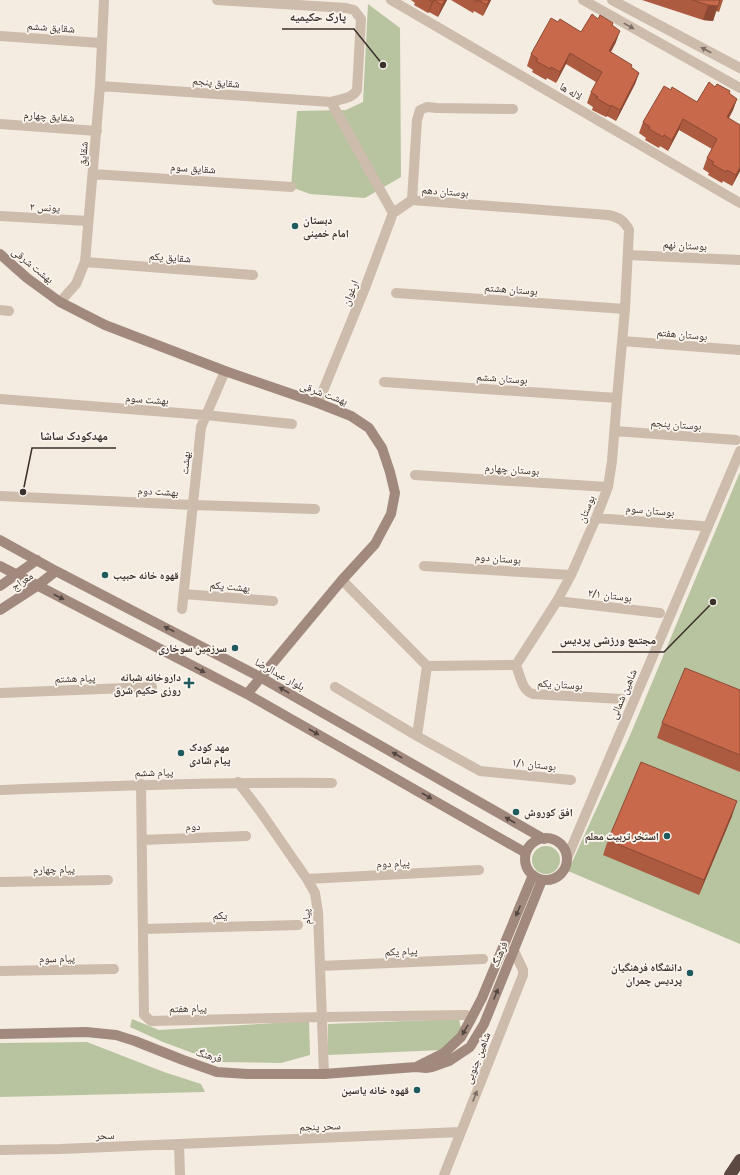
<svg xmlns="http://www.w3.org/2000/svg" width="740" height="1175" viewBox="0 0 740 1175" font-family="Cabin,'Noto Naskh Arabic',sans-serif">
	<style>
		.green { fill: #b8c4a0 }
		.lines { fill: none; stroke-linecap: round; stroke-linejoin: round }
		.street { stroke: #cdbbac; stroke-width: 10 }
		.secondary { stroke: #a18a7d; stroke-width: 10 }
		.highway { stroke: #5c4a42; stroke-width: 12 }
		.wall { fill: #ac5a40 }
		.shaded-wall { fill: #8c4a34 }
		.building { fill: #c8694b; stroke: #8c4a34 }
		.oneway { fill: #7d6f65 }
		.oneway2 { fill: #544640 }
		.poi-dot { fill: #1f5a5e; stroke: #fbf5ee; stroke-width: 1.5 }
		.labels { text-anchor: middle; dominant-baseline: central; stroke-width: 3.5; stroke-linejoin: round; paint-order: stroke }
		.street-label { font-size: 11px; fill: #3b302b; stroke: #fbf5ee }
		.poi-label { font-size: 11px; font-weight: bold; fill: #3b302b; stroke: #fbf5ee; text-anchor: end }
		.leader { fill: none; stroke: #3b302b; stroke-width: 1.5 }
		.callout-dot { fill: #3b302b; stroke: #fbf5ee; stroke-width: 1.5 }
		.callout-label { font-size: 12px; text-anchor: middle; font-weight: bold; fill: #3b302b; stroke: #fbf5ee; stroke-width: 3.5; stroke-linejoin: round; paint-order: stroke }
	</style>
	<rect width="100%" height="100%" fill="#f4ebe1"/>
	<!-- green -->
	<path class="green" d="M368,4l32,24 1,149 -36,21 -55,-4 -19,-7 6,-76 49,-1 17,-8z
		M740,472v472l-172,-73 63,-138z
		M532 860a14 14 0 1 1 28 0a14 14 0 1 1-28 0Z
		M132,1019l27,11 150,-9 1,34 -29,8 -64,-1 -54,-20 -33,-15z
		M459,1019l2,10 -6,10 -13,11 -114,5v-31z
		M87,1042l77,30 37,12 4,8 -205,5v-54z"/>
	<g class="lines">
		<!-- street -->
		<path class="street" d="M391,0l349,203
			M583,0l157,88
			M612,0l128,68
			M0,36l101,7
			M100,86l231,16c9,-3 21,-3 26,-12l4,-71 -7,-9 -8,-2 -129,-8
			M331,102l62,111
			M0,124l97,7
			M93,174l198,13
			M412,200l5,-80 3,-10 7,-3 10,1 76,1
			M0,216l88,5
			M628,255l112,5
			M85,262l168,13
			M396,293l229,16
			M60,302l16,-18 9,-22 15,-176 4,-86
			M0,310l9,1
			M622,341l118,9
			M384,382l233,16
			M0,399l205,16 87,9
			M318,403l47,-115 28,-75 19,-13
			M615,431l121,9
			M415,475l193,12
			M0,496l193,9 122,4
			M596,518l106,8
			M424,566l147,9
			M342,580l85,86 89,-1 41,-64 14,-26 25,-57 12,-31 4,-26 5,-63 8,-89 4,-79c-5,-10 -11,-13 -21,-15l-196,-15
			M184,594l89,7
			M557,601l103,12
			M182,609l19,-182 24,-56
			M516,665c4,10 6,26 17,29l89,5
			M335,687l82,49 63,35 91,9
			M0,693l152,-6
			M417,736l10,-70
			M238,782l22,29 47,68 8,14 3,19 6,162
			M141,784l3,231 7,6 171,-4 144,-2
			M0,790c111,-4 221,-8 332,-7
			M142,840l104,-4
			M567,858l173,-407
			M307,879l172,-9
			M0,882l108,-2
			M143,929l155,-4
			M320,966l163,-7
			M0,971l114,-2
			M179,1144l1,31
			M0,1150l60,-1 401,-17
			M444,1175l79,-200v-5l-9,-19"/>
		<!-- secondary -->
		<path class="secondary" d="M0,254l27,24 33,24 45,23 120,46 93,32 33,13 18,12 13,20 8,24 5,21 -4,21 -16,30 -33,36 -95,114
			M0,540l56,31 204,106 284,162
			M0,566l247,128 279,159
			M0,586l37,-26
			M0,610l37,-24 19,-15
			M525 859a21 21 0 1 1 42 0a21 21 0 1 1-42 0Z
			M0,1034l86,-2 30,3 19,6 48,19 34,12 30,2h77l92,-7 10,1 6,-1 17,-6 21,-14 14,-23 58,-144
			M418,1066l26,-13 17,-16 10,-18 11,-21 51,-123"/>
		<!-- highway -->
		<path class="highway" d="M730,1175l10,-15"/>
	</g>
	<!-- wall -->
	<path class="wall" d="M411,0h36l-9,17 -9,-5 -1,1 -14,-8 1,-2z
		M451,0h40l-8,16 -9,-5 -1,2z
		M642,0h81l-4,12 -3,-1 -3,10 -10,-1z
		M598,19l14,7 4,16 -5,10 28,21 -4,11 -19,37 -9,-5 -1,1 -14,-7 1,-3 -6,-4 4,-11 5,-10 -30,-18 -10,19 -9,-5 -1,2 -14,-8 1,-2 -6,-4 4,-12 27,-32 23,10z
		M715,87l14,7 8,5 -4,11 -4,8 11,53 -8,15 -9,-5 -1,2 -14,-8 1,-2 -6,-4 4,-11 5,-9 -33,-19 -11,21 -8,-5 -1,2 -14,-8 1,-2 -7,-5 4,-11 28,-32 26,12z
		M740,690v82l-83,-34 5,-15z
		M732,816l-33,79 -96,-40 5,-15z"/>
	<!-- shaded-wall -->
	<path class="shaded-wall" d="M434,0l-5,12 -1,1 4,-11z
		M445,0h2l-9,17 4,-12z
		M489,0h2l-8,16 4,-11z
		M708,5l10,1 -5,15 -10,-1z
		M620,31l-4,11 -11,20 4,-11z
		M570,53l-4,11 -10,19 4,-11z
		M639,73l-4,11 -19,37 4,-11z
		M737,99l-4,11 -10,19 4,-12z
		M611,105l-4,11 -1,1 4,-11z
		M683,119l-4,11 -11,21 4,-11z
		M740,167v4l-8,15 4,-11z
		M737,801l-5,15 -33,79 5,-15z"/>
	<!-- building -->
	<path class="building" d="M429,0h16l-3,5 -8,-5 -2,2z
		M474,0h15l-2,5 -9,-5 -1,2z
		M692,0h28l-2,6 -10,-1z
		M592,14l6,5 2,-4 13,8 -1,2 8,6 -11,20 23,14 -1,2 8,6 -19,37 -9,-5 -1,1 -14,-8 2,-1 -7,-5 11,-20 -32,-19 -10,19 -9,-5 -1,2 -14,-8 2,-2 -7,-5 20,-36 7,4 2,-3 21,13z
		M709,82l6,5 2,-3 13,7 -1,2 8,6 -10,18 13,8v42l-4,8 -9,-5 -1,2 -14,-8 2,-2 -7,-4 10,-19 -34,-20 -11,21 -8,-5 -1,2 -14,-8 1,-2 -7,-5 21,-36 7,4 1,-3 25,15z
		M685,668l55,22v65l-78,-32z
		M641,762l96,39 -33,79 -96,-40z"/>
	<!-- one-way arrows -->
	<defs><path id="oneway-solid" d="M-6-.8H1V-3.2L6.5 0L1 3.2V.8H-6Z"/></defs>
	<g class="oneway">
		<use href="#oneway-solid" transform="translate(629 26) rotate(29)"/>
		<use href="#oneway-solid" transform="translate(706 50) rotate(-152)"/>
		<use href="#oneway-solid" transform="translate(475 1096) rotate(-69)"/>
	</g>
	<g class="oneway2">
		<use href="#oneway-solid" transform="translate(59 597) rotate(27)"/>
		<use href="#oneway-solid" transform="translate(169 629) rotate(-153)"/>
		<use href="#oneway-solid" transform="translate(200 670) rotate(27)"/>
		<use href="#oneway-solid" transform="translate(284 690) rotate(-150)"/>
		<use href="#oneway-solid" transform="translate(314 732) rotate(30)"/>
		<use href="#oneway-solid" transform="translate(397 755) rotate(-150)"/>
		<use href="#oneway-solid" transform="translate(427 796) rotate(30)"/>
		<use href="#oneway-solid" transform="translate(510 820) rotate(-150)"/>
		<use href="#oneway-solid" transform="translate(518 911) rotate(113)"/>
		<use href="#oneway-solid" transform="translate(496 994) rotate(-68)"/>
		<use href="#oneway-solid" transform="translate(465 1030) rotate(120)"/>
	</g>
	<!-- markers -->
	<g class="poi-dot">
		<circle cx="295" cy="226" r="4"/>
		<circle cx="105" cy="575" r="4"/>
		<circle cx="235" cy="648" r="4"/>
		<path d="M187 677h4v4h4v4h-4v4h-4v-4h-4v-4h4z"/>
		<circle cx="181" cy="753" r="4"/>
		<circle cx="516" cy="812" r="4"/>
		<circle cx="667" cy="836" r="4"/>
		<circle cx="690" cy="973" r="4"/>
		<circle cx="417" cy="1090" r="4"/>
	</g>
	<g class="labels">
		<!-- street labels -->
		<g class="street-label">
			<text transform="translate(51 27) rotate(4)">شقایق ششم</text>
			<text transform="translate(216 82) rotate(4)">شقایق پنجم</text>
			<text transform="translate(571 91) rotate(30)">لاله ها</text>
			<text transform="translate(49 116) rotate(4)">شقایق چهارم</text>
			<text transform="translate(83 154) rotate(-86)">شقایق</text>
			<text transform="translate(193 168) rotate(4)">شقایق سوم</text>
			<text transform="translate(445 191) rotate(4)">بوستان دهم</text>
			<text transform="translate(45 207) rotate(3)">یونس ۲</text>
			<text transform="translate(685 245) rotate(3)">بوستان نهم</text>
			<text transform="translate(170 257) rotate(4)">شقایق یکم</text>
			<text transform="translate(33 265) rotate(39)">بهشت شرقی</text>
			<text transform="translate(511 289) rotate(4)">بوستان هشتم</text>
			<text transform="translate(350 293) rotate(-68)">ارغوان</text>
			<text transform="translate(682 334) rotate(5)">بوستان هفتم</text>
			<text transform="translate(502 378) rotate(4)">بوستان ششم</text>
			<text transform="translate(324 393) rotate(20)">بهشت شرقی</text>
			<text transform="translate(147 399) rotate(4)">بهشت سوم</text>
			<text transform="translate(676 424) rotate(4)">بوستان پنجم</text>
			<text transform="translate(185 463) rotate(-85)">بهشت</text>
			<text transform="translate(512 469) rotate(4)">بوستان چهارم</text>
			<text transform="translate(158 491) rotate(3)">بهشت دوم</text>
			<text transform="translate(586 509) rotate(-68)">بوستان</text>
			<text transform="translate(650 510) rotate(5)">بوستان سوم</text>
			<text transform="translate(498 558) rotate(4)">بوستان دوم</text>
			<text transform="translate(22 581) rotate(-34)">معراج</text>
			<text transform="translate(230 586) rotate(5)">بهشت یکم</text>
			<text transform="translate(610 595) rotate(7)">بوستان ۲/۱</text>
			<text transform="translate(280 674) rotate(29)">بلوار عبدالرضا</text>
			<text transform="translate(75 678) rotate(-2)">پیام هشتم</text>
			<text transform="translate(560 684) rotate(4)">بوستان یکم</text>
			<text transform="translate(623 694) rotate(-67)">شاهین شمالی</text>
			<text transform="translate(534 764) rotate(6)">بوستان ۱/۱</text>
			<text transform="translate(154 772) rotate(-1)">پیام ششم</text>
			<text transform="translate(193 826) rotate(-2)">دوم</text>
			<text transform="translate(393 863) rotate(-3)">پیام دوم</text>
			<text transform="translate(54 869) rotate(-1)">پیام چهارم</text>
			<text transform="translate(220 915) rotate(-1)">یکم</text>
			<text transform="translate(306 917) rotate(-95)">پیام</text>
			<text transform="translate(401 951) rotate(-3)">پیام یکم</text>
			<text transform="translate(499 954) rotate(-68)">فرهنگ</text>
			<text transform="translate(57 958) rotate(-1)">پیام سوم</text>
			<text transform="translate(188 1008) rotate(-1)">پیام هفتم</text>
			<text transform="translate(209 1055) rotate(16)">فرهنگ</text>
			<text transform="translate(477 1058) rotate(-69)">شاهین جنوبی</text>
			<text transform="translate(320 1126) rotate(-2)">سحر پنجم</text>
			<text transform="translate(105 1135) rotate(-2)">سحر</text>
		</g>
		<!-- poi labels -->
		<g class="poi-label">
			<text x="303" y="220" text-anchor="start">دبستان<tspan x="303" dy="13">امام خمینی</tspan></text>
			<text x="113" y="575" text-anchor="start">قهوه خانه حبیب</text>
			<text x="227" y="648">سرزمین سوخاری</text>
			<text x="181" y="677">داروخانه شبانه<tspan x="181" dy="13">روزی حکیم شرق</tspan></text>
			<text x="189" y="747" text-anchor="start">مهد کودک<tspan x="189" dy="13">پیام شادی</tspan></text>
			<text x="524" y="812" text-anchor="start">افق کوروش</text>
			<text x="659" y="836">استخر تربیت معلم</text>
			<text x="682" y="967">دانشگاه فرهنگیان<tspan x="682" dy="13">پردیس چمران</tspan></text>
			<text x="409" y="1090">قهوه خانه یاسین</text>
		</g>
	</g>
	<!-- callouts -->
	<path class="leader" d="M383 65L354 29H282M23 492L32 448H116M713 602L664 652H552"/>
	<g class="callout-dot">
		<circle cx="383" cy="65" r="4"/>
		<circle cx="23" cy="492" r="4"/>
		<circle cx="713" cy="602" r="4"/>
	</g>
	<g class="callout-label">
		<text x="318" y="21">پارک حکیمیه</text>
		<text x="74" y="440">مهدکودک ساشا</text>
		<text x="608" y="644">مجتمع ورزشی پردیس</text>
	</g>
</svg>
